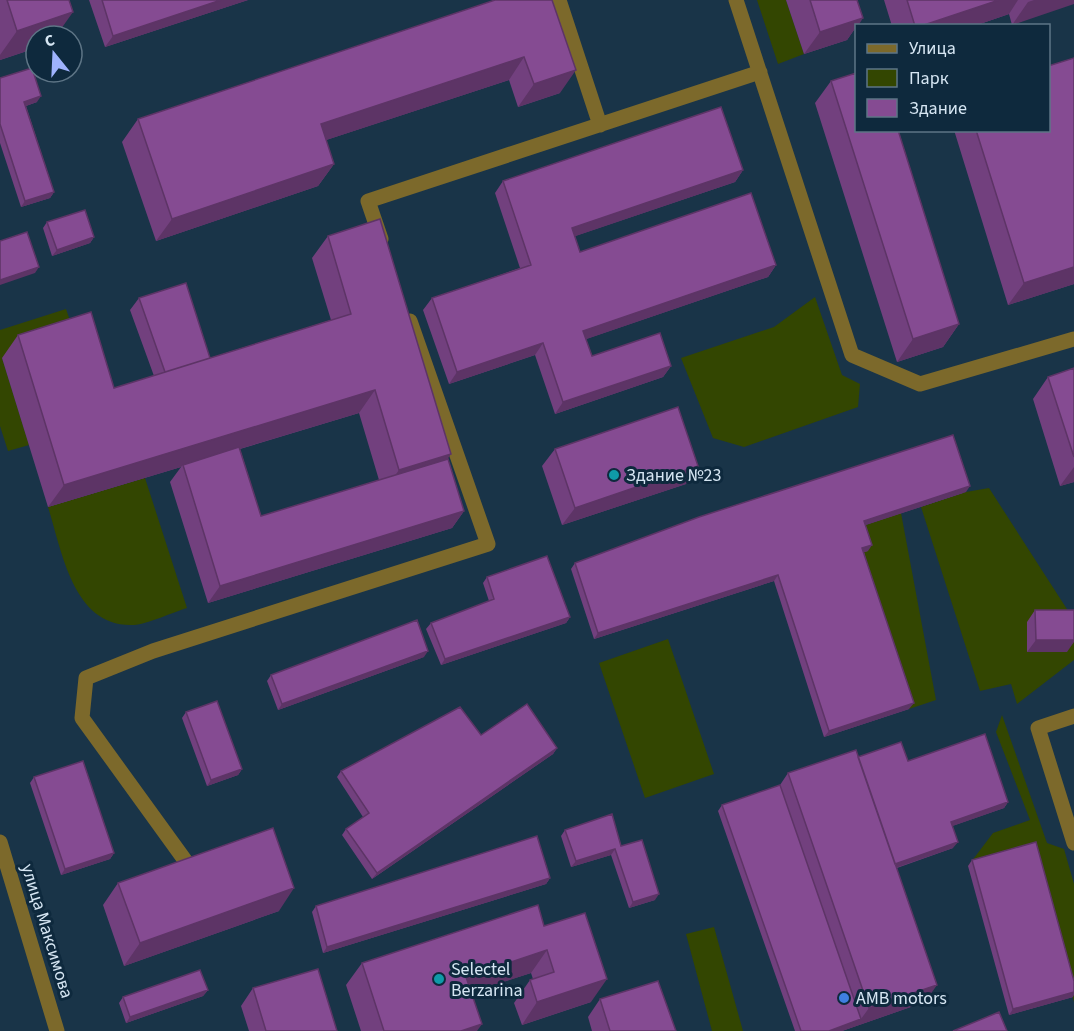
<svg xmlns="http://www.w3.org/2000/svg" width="1074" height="1031" viewBox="0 0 1074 1031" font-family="'Source Sans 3',sans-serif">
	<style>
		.green { fill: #334601 }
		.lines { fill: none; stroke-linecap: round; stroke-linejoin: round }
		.minor { stroke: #7c692b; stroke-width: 15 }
		.wall { fill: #72407e; fill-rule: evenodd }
		.shaded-wall { fill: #5d3466 }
		.building { fill: #854b92; stroke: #5d3466; stroke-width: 1.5 }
		.culture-dot { fill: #0f9aa8; stroke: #0e293d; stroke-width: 2 }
		.shop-dot { fill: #3f7fe0; stroke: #0e293d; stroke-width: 2 }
		.labels { text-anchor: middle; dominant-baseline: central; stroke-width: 6; stroke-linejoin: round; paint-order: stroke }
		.poi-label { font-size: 18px; fill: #d6e6f3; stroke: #0e293d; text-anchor: start }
		.street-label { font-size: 18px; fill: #d6e6f3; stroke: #0e293d }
	</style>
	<rect width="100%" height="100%" fill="#193448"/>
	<!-- green -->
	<path class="green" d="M757,0h29l18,54 -26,10z
		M815,297l27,78 18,9 -2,23 -114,40 -31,-9 -32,-80 93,-31z
		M66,309l9,26 -73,23 27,87 -21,6 -8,-25v-96z
		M145,478l42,130c-13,4 -40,16 -53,17 -61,3 -72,-74 -86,-118z
		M989,488l85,132v40l-57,44 -6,-20 -31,7 -59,-184 45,-15z
		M901,513l35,187 -27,9 -51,-155 2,-27z
		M668,639l46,135 -69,24 -46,-135z
		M1002,715l45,128 17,6 10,35v118l-42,-153 -64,17 25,-33 37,-13 -34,-88z
		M714,927l29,104h-31l-26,-97z"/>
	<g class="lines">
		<!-- minor -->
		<path class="minor" d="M559,0l41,125
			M736,0l116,355 68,29 154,-45
			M381,239l-13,-38 392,-129
			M1074,716l-36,12 36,115
			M0,842l57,189
			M192,870l-110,-152 4,-40 67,-27 335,-107 -78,-223"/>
	</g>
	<!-- wall -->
	<path class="wall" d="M0,0h69l-33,36v12l-36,12z
		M89,0h159l-143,47z
		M495,0l65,93 -42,14 -9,-27 -183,60 8,24 -16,22 -162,55 -34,-99 16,-23z
		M786,0h71l-1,27 -9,13 -43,14z
		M884,0h190l-62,25 -3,-11 -35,12h-82z
		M0,78l37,24 -11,4 28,86 -4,6 -29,9 -21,-64z
		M831,81l25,49h44l-1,3 60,191 -16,23 -46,15 -82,-259z
		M954,130h94l26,154 -66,21z
		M743,170l-8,12 -160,54 5,16 196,13 -8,12 -182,62 6,17 79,10 -8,11 -108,37 -20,-59 -86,29 -26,-74 9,-12 88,-30 -25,-75 8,-12z
		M47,222l47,15 -4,6 -38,13 -9,-28z
		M328,236l120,223 16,52 -12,17 -244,75 -38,-121 11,-15 -133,40 -46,-149 16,-23 96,53 40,-12 -24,-66 9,-12 71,60 121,-38 -19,-62zM359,413l20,67 -118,36 -21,-67z
		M1074,368v114l-14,4 -27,-87 15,-22z
		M555,449l131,35 -124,41 -20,-59z
		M966,492l-101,33 3,26 -4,1 45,157 -85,28 -50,-156 -180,58 -23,-70 4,-6z
		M487,577l83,40 -4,6 -125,42 -15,-36 5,-6 58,-22 -6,-18z
		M1035,610l32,42h-40v-30z
		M424,657l-146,53 -11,-29 4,-6z
		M186,712l56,57 -4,6 -31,11 -25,-68z
		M481,735l76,13 -4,6 -181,125 -30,-44 4,-6 17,-12 -26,-40 4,-6z
		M858,757l50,4 100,41 -4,6 -52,18 1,22 -56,20 28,134 -83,29h-47l-77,-220 4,-6 58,-20 8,-12z
		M34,777l80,76 -4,6 -49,16 -31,-92z
		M565,830l56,16 34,54 -26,8 -18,-53 -40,12 -10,-31z
		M972,860l101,137 -64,18 -41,-149z
		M550,878l-4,6 -223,69 -11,-41 4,-6z
		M118,883l161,28 -155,55 -21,-61z
		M544,926l47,76 -69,23 -8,-22 16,-23 3,-1 -2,-6 -60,19 6,39h-116l-15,-46 16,-22z
		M253,988l84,43h-88l-8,-25z
		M208,990l-5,6 -77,27 -7,-20 4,-6z
		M600,999l76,32h-84l-4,-14z"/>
	<!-- shaded-wall -->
	<path class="shaded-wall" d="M221,0h27l-143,47 8,-11z
		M999,0h19l-9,14 -35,12h-53z
		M1034,0h40v4l-62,21 16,-23z
		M73,12l-17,24h-20v12l-36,12v-5l17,-24z
		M863,18l-5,8h-2v1l-9,13 -43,14 16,-22z
		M524,57l-15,23 -204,67 16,-23z
		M576,70l-16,23 -42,14 16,-23z
		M41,96l-4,6 -17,6 4,-6z
		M334,164l-16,22 -162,55 16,-22z
		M743,170l-8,12 -171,58 8,-12z
		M54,192l-4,6 -29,9 4,-6z
		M94,237l-4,6 -38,13 5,-6z
		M776,265l-8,12 -193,66 8,-12z
		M39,267l-4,6 -35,12v-5z
		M1074,267v17l-66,21 16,-22z
		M959,324l-16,23 -46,15 16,-23z
		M543,343l-8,12 -86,29 8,-12z
		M671,366l-8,11 -108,37 8,-12z
		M375,390l-16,23 -176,53v-1l-2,2 -133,40 16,-22z
		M451,454l-15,22 -53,16 16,-22z
		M698,466l-12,18 -124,41 13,-17z
		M1074,467v15l-14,4z
		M970,486l-4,6 -106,35 4,-6z
		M464,511l-12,17 -244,75 12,-17z
		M872,545l-4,6 -10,3 4,-6z
		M778,575l-4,6 -180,58 4,-6z
		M570,617l-4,6 -125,42 4,-6z
		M1036,640h38v2l-7,10h-40z
		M428,651l-4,6 -146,53 4,-6z
		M914,703l-5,6 -85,28 5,-6z
		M557,748l-4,6 -181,125 5,-6z
		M242,769l-4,6 -31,11 4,-6z
		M1008,802l-4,6 -57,20 4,-6z
		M958,842l-5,6 -72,25 4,-6z
		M615,849l-4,6 -40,12 5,-6z
		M114,853l-4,6 -49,16 4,-6z
		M550,878l-4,6 -223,69 4,-6z
		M294,888l-15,23 -155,55 16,-23z
		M659,894l-4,6 -26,8 4,-6z
		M547,950l-16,23 -81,26 16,-22z
		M607,979l-16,23 -69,23 15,-23z
		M937,985l-12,17 -83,29h-13l32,-12 8,-11z
		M208,990l-5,6 -77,27 4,-6z
		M1074,992v3l-1,2 -64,18 4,-6z
		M482,1024l-5,7h-16z"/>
	<!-- building -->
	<path class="building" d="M7,0h62l4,12 -56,19z
		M102,0h119l-108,36z
		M495,0h57l24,70 -42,14 -10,-27 -203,67 13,40 -162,55 -34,-100z
		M810,0h47l6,18 -43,14z
		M907,0h92l-78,26h-6z
		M1074,58v209l-50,16 -48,-153h72v-64z
		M32,68l9,28 -17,6 30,90 -29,9 -25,-77v-46z
		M856,73v57h42l61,194 -46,15 -82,-258z
		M721,107l22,63 -171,58 8,24 171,-59 25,72 -193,66 9,25 68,-23 11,33 -108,36 -20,-59 -86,29 -25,-74 99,-33 -28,-84z
		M85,210l9,27 -37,13 -10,-28z
		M380,219l71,235 -52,16 -24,-80 -311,95 -46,-150 73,-23 23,76 237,-74 -23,-78z
		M27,232l12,35 -39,13v-39z
		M186,283l24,75 -45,14 -26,-74z
		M1074,368v89l-26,-80z
		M678,407l20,59 -123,42 -20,-59z
		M953,435l17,51 -106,35 8,24 -10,3 52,155 -85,28 -51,-156 -180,58 -23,-70 124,-46z
		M239,447l22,69 187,-57 16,52 -244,75 -37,-121z
		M547,556l23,61 -125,42 -14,-36 63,-24 -7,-22z
		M1035,610h39v30h-38z
		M417,620l11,31 -146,53 -11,-29z
		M217,701l25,68 -31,11 -25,-68z
		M527,704l30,44 -180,125 -31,-44 23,-16 -28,-42 119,-64 21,28z
		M985,734l23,68 -57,20 7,20 -63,22 -37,-107 43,-15 7,19z
		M856,750l81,235 -68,23 -81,-235z
		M83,761l31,92 -49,16 -31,-92z
		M780,785l81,234 -32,12h-28l-79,-226z
		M612,814l9,32 21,-6 17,54 -26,8 -18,-53 -39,12 -11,-31z
		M273,828l21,60 -154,55 -22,-60z
		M537,836l13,42 -223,69 -11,-41z
		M1036,842l38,139v11l-61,17 -41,-149z
		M538,905l6,21 41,-13 22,66 -70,23 -7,-22 24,-8 -7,-22 -81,27 16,47 -21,7h-77l-22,-68z
		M318,969l19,62h-71l-13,-43z
		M200,970l8,20 -78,27 -7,-20z
		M658,981l18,50h-66l-10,-32z
		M999,1012l8,19h-54z"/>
	<!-- markers -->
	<g class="culture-dot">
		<circle cx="614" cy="475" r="6"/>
		<circle cx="439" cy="979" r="6"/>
	</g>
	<circle class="shop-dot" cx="844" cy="998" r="6"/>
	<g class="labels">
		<!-- poi labels -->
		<g class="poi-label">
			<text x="626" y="475">Здание №23</text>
			<text x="451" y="969">Selectel<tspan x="451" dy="21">Berzarina</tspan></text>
			<text x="856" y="998">AMB motors</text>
		</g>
		<!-- street labels -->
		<g class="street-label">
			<text transform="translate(47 931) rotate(73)">улица Максимова</text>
		</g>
	</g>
	<!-- legend -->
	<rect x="855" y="24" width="195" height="108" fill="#0e293d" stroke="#5e7586" stroke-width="1.5"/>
	<rect x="867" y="44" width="30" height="9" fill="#7c692b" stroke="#5e7586" stroke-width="1.5"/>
	<text x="909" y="54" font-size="18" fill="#d6e6f3">Улица</text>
	<rect x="867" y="69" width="30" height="18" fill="#334601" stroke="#5e7586" stroke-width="1.5"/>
	<text x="909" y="84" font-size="18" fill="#d6e6f3">Парк</text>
	<rect x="867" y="99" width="30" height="18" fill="#854b92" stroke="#5e7586" stroke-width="1.5"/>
	<text x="909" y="114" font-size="18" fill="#d6e6f3">Здание</text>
	<!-- north arrow -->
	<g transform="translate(54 54) rotate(342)"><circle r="28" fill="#0e293d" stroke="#5e7586" stroke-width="1.5"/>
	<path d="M0-4.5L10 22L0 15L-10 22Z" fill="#9fb3fd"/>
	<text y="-9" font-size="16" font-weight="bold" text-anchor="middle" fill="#d6e6f3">С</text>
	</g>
</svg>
